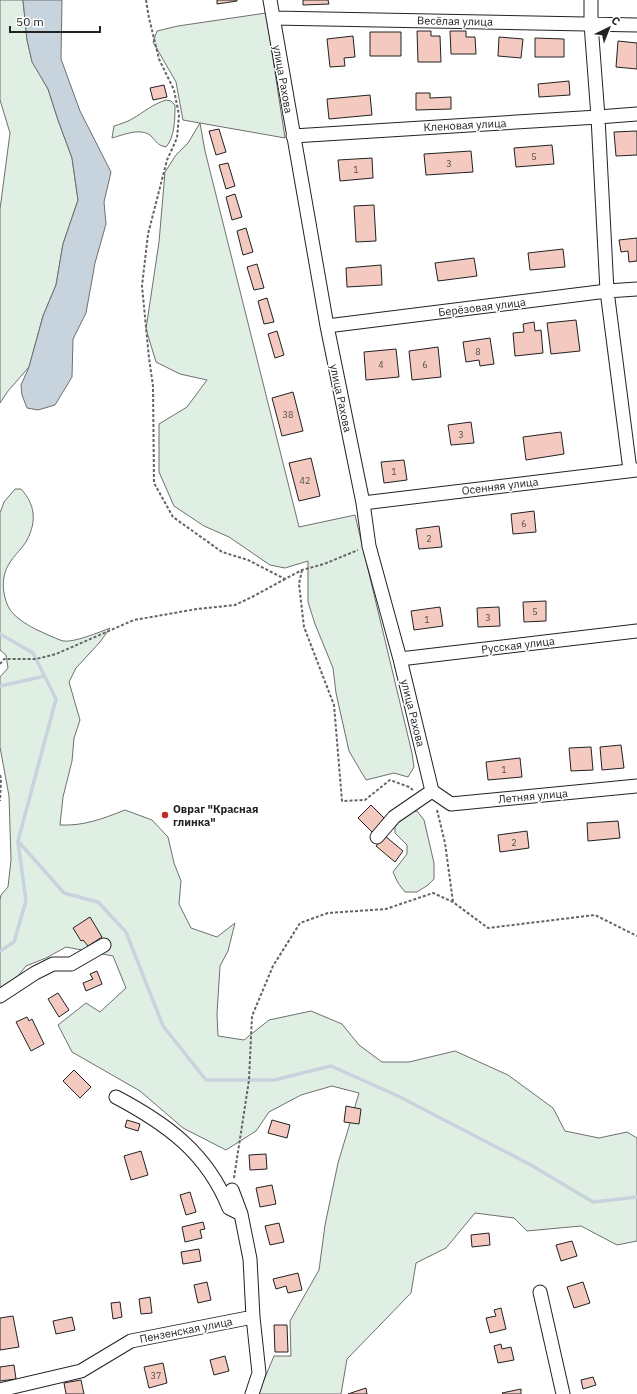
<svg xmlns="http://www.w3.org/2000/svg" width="637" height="1394" viewBox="0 0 637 1394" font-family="'IBM Plex Sans',sans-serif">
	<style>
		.green { fill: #e0efe3; stroke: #6f6f6f }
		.water { fill: #c7d3dd; stroke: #6f6f6f }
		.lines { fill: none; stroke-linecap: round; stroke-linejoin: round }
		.stream { stroke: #c7d3dd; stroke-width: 3.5 }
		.building { fill: #f3c9c0; stroke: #222 }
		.minor-casing { stroke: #222; stroke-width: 15 }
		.path { stroke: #646464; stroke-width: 2; stroke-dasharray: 3 2; stroke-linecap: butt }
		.minor { stroke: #fff; stroke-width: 13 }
		.poi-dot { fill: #c62828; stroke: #fff; stroke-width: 1.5 }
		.labels { text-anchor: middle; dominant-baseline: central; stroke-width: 3; stroke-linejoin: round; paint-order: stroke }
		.number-label { font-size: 9px; fill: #564c4a }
		.street-label { font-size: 11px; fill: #222; stroke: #fff }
		.poi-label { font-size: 11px; font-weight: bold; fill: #222; stroke: #fff; text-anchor: start }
	</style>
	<rect width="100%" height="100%" fill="#fff"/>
	<!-- green -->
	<path class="green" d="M0,0h23l4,40 5,21 16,28 10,31 14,38 6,42 -15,44 -7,41 -13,31 -14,51 -21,24 -8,12v-194l10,-76 -10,-33z
		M266,13l19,125 -85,-15 5,28 94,376 56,-12 57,238 2,14 -6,10 -14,-4 -28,7 -17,-29 -13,-58 -3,-25 -18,-44 -7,-22v-41l-23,7 -15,-3 -41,-28 -25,-11 -30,-20 -15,-34v-48l28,-17 20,-27 -27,-6 -24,-12 -10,-33 13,-87 6,-70 11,-17 12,-12 12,-20 -17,-3 -7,-38 -23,-40 4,-11 21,-5z
		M166,100l5,1 4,4c0,13 0,32 -9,42 -9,-2 -9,-5 -15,-11 -10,-9 -28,-1 -39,2l2,-12c6,-2 13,-4 18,-7 12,-7 21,-15 34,-19z
		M15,489h6c14,15 16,32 6,51 -4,8 -13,15 -18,24 -8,12 -7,31 0,44 5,9 17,16 26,21 9,4 19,9 28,12 10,2 37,-9 47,-13l-10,14 -24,26 -7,14 11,38 -6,18 -2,23 -9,36 -3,28c24,1 42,-6 65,-15l27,10 16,17 6,26 7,18 -2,23 12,24 26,9 18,-14 -7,28 -8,15 -3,48 1,22 26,4 25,-20 42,-9 31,13 17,21 23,17h27l46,-11 53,24 45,33 12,23 34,7 28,-6 10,6v103l-20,4 -36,-19 -54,5 -13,-13 -39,-5 -29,35 -30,15 -5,30 -64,66 -6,35h-83l16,-38h17l-1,-35 29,-51 6,-45 13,-62 21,-70 -27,-7 -31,9 -32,17 -13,19 -30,19 -43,-22 -43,-37 -68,-39 -14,-27 28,-22 14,9 26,-24 -13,-32 -47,-9 -20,11 -20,8 -8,10 -18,14v-90l1,-5 7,-8 3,-27 -2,-64 -9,-49v-70l8,-9 -2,-13 -6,-5v-137l4,-11z
		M417,811l7,9 10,43v16l-6,6 -11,7h-12l-7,-9 -5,-11 14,-18v-9l-12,-12v-6l11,-14z"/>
	<!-- water -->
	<path class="water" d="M23,0h39l-1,59 19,52 31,61 -7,30 2,22 -11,39 -9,50 -13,26 -1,38 -17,28 -17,5 -11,-2 -5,-13 -1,-10 8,-18 14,-51 13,-31 7,-41 15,-44 -6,-42 -14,-38 -10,-31 -16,-27 -5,-22z"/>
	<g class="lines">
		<!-- stream -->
		<path class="stream" d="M0,634l33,19 23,46 -38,142 46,52 34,9 28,30 37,94 43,54h68l57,-14 67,30 133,69 62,37 44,-5
			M0,686l45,-10
			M0,951l14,-9 12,-41 -8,-59"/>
	</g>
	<!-- building -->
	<path class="building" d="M217,0h20v1l-20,3z
		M303,0h25l1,4 -26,1z
		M417,31h14v5h9l1,26h-23z
		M450,31h16v6h9l1,17h-25z
		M370,32h31v24h-31z
		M353,36l2,21 -11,1 1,8 -15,1 -3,-28z
		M499,37l24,2 -2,19 -23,-2z
		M535,38l29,1v18h-29z
		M618,41l19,2v26l-21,-2z
		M569,81l1,14 -31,2 -1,-13z
		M164,85l3,12 -14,3 -3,-12z
		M416,93h14v5l21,-1v12l-35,1z
		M370,95l2,20 -43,4 -2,-20z
		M219,129l7,23 -10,3 -7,-24z
		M637,131v24l-21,1 -2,-24z
		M552,145l2,19 -38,3 -2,-19z
		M471,151l2,21 -47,3 -2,-21z
		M372,158l1,20 -33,3 -2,-21z
		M228,163l7,23 -9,3 -7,-24z
		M235,194l7,23 -10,3 -6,-23z
		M374,205l2,36 -20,1 -2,-36z
		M246,228l7,24 -10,3 -6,-24z
		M637,238v23l-8,1 -1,-11 -7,1 -2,-12z
		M563,249l2,18 -35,3 -2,-17z
		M474,258l3,18 -39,5 -3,-18z
		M257,264l7,24 -10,2 -7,-23z
		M381,265l1,20 -35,2 -1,-19z
		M267,298l7,24 -10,2 -6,-23z
		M576,320l4,31 -29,3 -4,-31z
		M534,322l1,9 6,-1 2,23 -28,3 -2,-23 11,-1 -1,-8z
		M277,331l7,24 -9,3 -7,-24z
		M490,338l4,26 -14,2 -1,-6 -13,2 -3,-20z
		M438,347l3,30 -29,3 -3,-29z
		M396,349l3,28 -33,3 -2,-28z
		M293,392l10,39 -21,5 -10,-38z
		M471,422l3,21 -23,2 -3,-20z
		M561,432l3,22 -38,6 -3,-23z
		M311,458l9,38 -21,5 -10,-38z
		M404,460l3,20 -23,3 -3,-21z
		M534,511l2,21 -23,2 -2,-20z
		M439,526l3,21 -23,2 -3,-20z
		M546,601v20l-22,1 -1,-20z
		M440,607l3,19 -29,4 -3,-19z
		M499,607l1,19 -22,1 -1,-19z
		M621,745l3,23 -22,2 -2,-23z
		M591,747l2,23 -22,1 -2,-23z
		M520,758l2,19 -34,3 -2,-18z
		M371,805l14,14 -13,13 -14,-14z
		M618,821l2,17 -32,3 -1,-18z
		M527,831l2,17 -29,4 -2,-17z
		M385,836l18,15 -8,11 -19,-16z
		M90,917l12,20 -14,9 -5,-6 -2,1 -8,-13z
		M97,971l5,13 -16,7 -3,-8 10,-4 -3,-5z
		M58,993l11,17 -10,7 -11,-18z
		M27,1017l2,4 3,-2 12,25 -13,7 -15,-29z
		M74,1070l17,17 -11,11 -17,-17z
		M346,1106l15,3 -2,15 -15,-2z
		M127,1120l13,4 -2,7 -13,-4z
		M272,1120l18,5 -3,13 -19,-5z
		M141,1151l7,24 -17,5 -7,-24z
		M266,1154l1,15 -17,1 -1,-15z
		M272,1185l4,19 -16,3 -4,-19z
		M190,1192l6,20 -10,3 -6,-20z
		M203,1222l2,7 -5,1 2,8 -17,4 -3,-15z
		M279,1223l5,19 -14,3 -5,-19z
		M489,1233l1,12 -18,2 -1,-12z
		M572,1241l5,15 -16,5 -5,-16z
		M199,1249l2,12 -18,3 -2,-12z
		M298,1273l4,17 -14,3 -2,-7 -10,3 -3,-10z
		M207,1282l4,18 -13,3 -4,-18z
		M583,1282l7,21 -16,5 -7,-21z
		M150,1297l2,16 -11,1 -2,-15z
		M120,1302l2,15 -9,2 -2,-16z
		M501,1308l5,21 -16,4 -4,-15 10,-2 -2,-6z
		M13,1316l6,31 -19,3v-32z
		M72,1317l3,13 -19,4 -3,-13z
		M274,1325h13l1,27h-13z
		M501,1344l1,5 9,-2 3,13 -16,3 -4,-17z
		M225,1356l4,15 -15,4 -4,-15z
		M163,1363l4,20 -18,5 -5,-21z
		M14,1365l2,14 -16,2v-14z
		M593,1377l3,8 -13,4 -2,-9z
		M81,1380l3,14h-18l-2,-11z
		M366,1388l1,6h-19z
		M521,1389v5h-18l-1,-1z"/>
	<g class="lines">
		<!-- minor casing -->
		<g class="minor-casing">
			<path id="minor" d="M270,0l57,326 36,177 6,43 31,113 32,132
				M591,0v24l7,93 9,174 23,179
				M273,18l364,7
				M293,136l305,-19 39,-3
				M327,326l280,-35 30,-2
				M363,503l274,-33
				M400,659l237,-28
				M432,791l19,13 186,-18
				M377,837l17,-20 38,-26
				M0,996l35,-23 18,-9h18l33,-19
				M116,1097c51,27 91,56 113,111l12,6
				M540,1292l23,102
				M0,1390l81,-19 50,-30 122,-24 -3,-58 -9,-45 -9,-24
				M252,1394l7,-21 -6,-56"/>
		</g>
		<!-- path -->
		<path class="path" d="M146,0l3,18 10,41 15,31 5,25 -2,23 -10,22 -19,74 -6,52 7,72 4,28 1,97 19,34 49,35 26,8 37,19 17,-9 22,-6 34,-14
			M302,570l-3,14 5,43 30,78 8,96 23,-1 25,-20 19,7 4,3
			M0,664l4,-5h32l20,-5 78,-34 63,-11 38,-4 17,-8 33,-18
			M0,775l1,4 -1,22
			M437,810l8,33 8,59
			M234,1178l15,-98 3,-64 21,-50 27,-43 28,-10 58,-4 47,-16 20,9 35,26 107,-13 42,21"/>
		<!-- minor -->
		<use href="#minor" class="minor"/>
	</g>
	<!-- markers -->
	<circle class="poi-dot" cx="165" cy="815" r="4"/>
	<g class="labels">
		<!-- number labels -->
		<g class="number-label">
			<text x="534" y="156">5</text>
			<text x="449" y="163">3</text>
			<text x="356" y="169">1</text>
			<text x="478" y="351">8</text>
			<text x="381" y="364">4</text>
			<text x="425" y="364">6</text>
			<text x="288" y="414">38</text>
			<text x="461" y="434">3</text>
			<text x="394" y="471">1</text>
			<text x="305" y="480">42</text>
			<text x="524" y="523">6</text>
			<text x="429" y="538">2</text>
			<text x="535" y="611">5</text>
			<text x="488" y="617">3</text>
			<text x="427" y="619">1</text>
			<text x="504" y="769">1</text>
			<text x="514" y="842">2</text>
			<text x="156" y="1375">37</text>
		</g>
		<!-- street labels -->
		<g class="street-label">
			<text transform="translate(455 21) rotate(1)">Весёлая улица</text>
			<text transform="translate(283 79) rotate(80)">улица Рахова</text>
			<text transform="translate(465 125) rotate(-3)">Кленовая улица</text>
			<text transform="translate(482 307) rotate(-7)">Берёзовая улица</text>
			<text transform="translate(341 398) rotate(78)">улица Рахова</text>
			<text transform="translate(500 486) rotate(-7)">Осенняя улица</text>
			<text transform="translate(518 645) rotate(-7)">Русская улица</text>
			<text transform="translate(413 713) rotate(76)">улица Рахова</text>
			<text transform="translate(533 796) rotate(-5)">Летняя улица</text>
			<text transform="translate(186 1330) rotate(-11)">Пензенская улица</text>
		</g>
		<!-- poi labels -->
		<g class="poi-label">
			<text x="173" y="809">Овраг "Красная<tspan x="173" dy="13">глинка"</tspan></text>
		</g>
	</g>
	<!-- north arrow -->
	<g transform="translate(609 28) rotate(43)" stroke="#ffffff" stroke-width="3" paint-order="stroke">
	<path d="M0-3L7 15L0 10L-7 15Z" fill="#222222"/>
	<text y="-6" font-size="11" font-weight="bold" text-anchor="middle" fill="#222222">С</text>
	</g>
	<!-- scale -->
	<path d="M10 26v6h90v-6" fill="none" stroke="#222222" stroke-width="2"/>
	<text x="16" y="26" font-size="12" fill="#222222" stroke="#ffffff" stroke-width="3" paint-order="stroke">50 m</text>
</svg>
